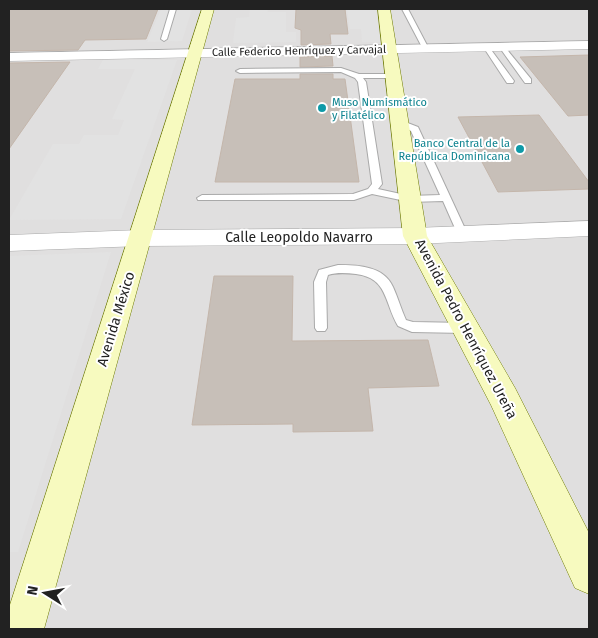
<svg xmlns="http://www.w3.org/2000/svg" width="598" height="638" viewBox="0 0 598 638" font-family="'Fira Sans',sans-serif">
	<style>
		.residential { fill: #e0dfdf }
		.parking { fill: #e2e2e2 }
		.building { fill: #c7bfb8; stroke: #c4b6ab }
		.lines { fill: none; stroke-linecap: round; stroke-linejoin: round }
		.service-casing { stroke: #a9a9a9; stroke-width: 2 }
		.minor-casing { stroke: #a9a9a9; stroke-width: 1 }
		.tertiary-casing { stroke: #a9a9a9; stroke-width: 1 }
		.secondary-casing { stroke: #707d05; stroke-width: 1 }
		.service { fill: #fff; fill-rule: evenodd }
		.minor { fill: #fff; fill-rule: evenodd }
		.tertiary { fill: #fff; fill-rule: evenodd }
		.secondary { fill: #f7fabf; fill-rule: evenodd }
		.culture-dot { fill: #0f9aa8; stroke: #fff; stroke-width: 2 }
		.labels { text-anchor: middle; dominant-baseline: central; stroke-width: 4; stroke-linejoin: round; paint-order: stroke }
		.far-street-label { font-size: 11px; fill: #222; stroke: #fff }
		.far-culture-label { font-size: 11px; fill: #0d838f; stroke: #fff; text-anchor: start }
		.street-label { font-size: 14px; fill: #222; stroke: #fff }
	</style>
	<rect width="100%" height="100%" fill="#f2efe9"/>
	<!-- residential -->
	<path class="residential" d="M9,9h580v620h-580z"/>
	<!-- parking -->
	<path class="parking" d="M161,9h31l-10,32 -35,1z
		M250,9h17l1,3h18v20h10v10l-63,1 3,-25 13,-1z
		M347,9h30l7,33h-22l-1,-13h-11z
		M103,60h74l-56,159 -112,1 44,-76h26l5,-9h34l6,-15 -12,-1 23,-50h-37z
		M111,252l-93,300h-9v-296z"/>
	<!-- building -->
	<path class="building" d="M9,9h149l-12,30 -61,1 -7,10 -69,1z
		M296,9h49l3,25h-18l1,10 -30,1v-15l-6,-2z
		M589,55v60l-21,1 -48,-59z
		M332,56l1,10 -33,1v-10z
		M70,62l-61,87v-86z
		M300,74h33v5h12l14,103h-144l20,-103h65z
		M539,115l50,67v7l-91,3 -40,-75z
		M214,276h79l-1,65 136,-1 11,46 -71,2 5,43 -80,1v-8l-101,1z"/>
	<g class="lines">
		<!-- service casing -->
		<g class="service-casing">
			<path id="service" d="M170,9h6l-9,30 -3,2 -3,-2z
				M402,9h6l21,40 -1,1 -5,-1z
				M500,46h4l27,33v4h-6l-25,-35z
				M485,47h4l25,34 -1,2h-6l-23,-35z
				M341,68l18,6h35l4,2 -4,2h-31l3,4 16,102 -4,5 32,7 30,-1 -29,-64 -15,-9 4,-2 18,7 49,106 -1,2h-8l-15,-34 -33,1 -38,-8 -18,6h-156l-1,-2 5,-3 151,-1 15,-5 4,-5 -14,-102 -3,-4 -14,-6 -101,1 -4,-2 4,-2z
				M338,265c20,0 46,1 55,22 5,11 8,22 13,33l7,2 52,1 4,2 2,3 -2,3 -4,2 -53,-1 -14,-6c-14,-24 -10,-48 -42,-52 -9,-1 -19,-2 -28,1l-2,7 1,46 -2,3h-8l-2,-3 -1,-46 5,-12z"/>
		</g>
		<!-- minor casing -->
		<g class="minor-casing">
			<path id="minor" d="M589,41v8l-580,12v-8z"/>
		</g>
		<!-- tertiary casing -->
		<g class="tertiary-casing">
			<path id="tertiary" d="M589,221v15l-174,8 -275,2 -131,5v-16l131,-5 275,-2z"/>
		</g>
		<!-- secondary casing -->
		<g class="secondary-casing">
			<path id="secondary" d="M202,9h12l-170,620h-35v-21z
				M378,9h12l37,227 88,152 74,145v61l-14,-6 -84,-183 -88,-169z"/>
		</g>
		<!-- service -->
		<use href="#service" class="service"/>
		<!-- minor -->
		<use href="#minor" class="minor"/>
		<!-- tertiary -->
		<use href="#tertiary" class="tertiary"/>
		<!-- secondary -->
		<use href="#secondary" class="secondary"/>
	</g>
	<!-- markers -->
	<g class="culture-dot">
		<circle cx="322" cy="108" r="5"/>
		<circle cx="520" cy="149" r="5"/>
	</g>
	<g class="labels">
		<!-- far-street labels -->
		<g class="far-street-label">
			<text transform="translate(299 51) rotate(-1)">Calle Federico Henríquez y Carvajal</text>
		</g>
		<!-- far-culture labels -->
		<g class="far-culture-label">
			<text x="332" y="102">Muso Numismático<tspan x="332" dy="13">y Filatélico</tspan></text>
			<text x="510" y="143" text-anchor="end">Banco Central de la<tspan x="510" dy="13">República Dominicana</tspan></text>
		</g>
		<!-- street labels -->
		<g class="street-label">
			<text x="299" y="237">Calle Leopoldo Navarro</text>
			<text transform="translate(116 319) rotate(-73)">Avenida México</text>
			<text transform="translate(466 329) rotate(62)">Avenida Pedro Henríquez Ureña</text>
		</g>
	</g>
	<!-- border -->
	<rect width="598" height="638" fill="none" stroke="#222222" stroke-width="20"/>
	<!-- north arrow -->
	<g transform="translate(45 593) rotate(281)" stroke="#ffffff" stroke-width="4" paint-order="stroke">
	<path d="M0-4L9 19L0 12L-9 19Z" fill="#222222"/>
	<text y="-8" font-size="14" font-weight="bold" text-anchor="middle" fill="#222222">N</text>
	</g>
</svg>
